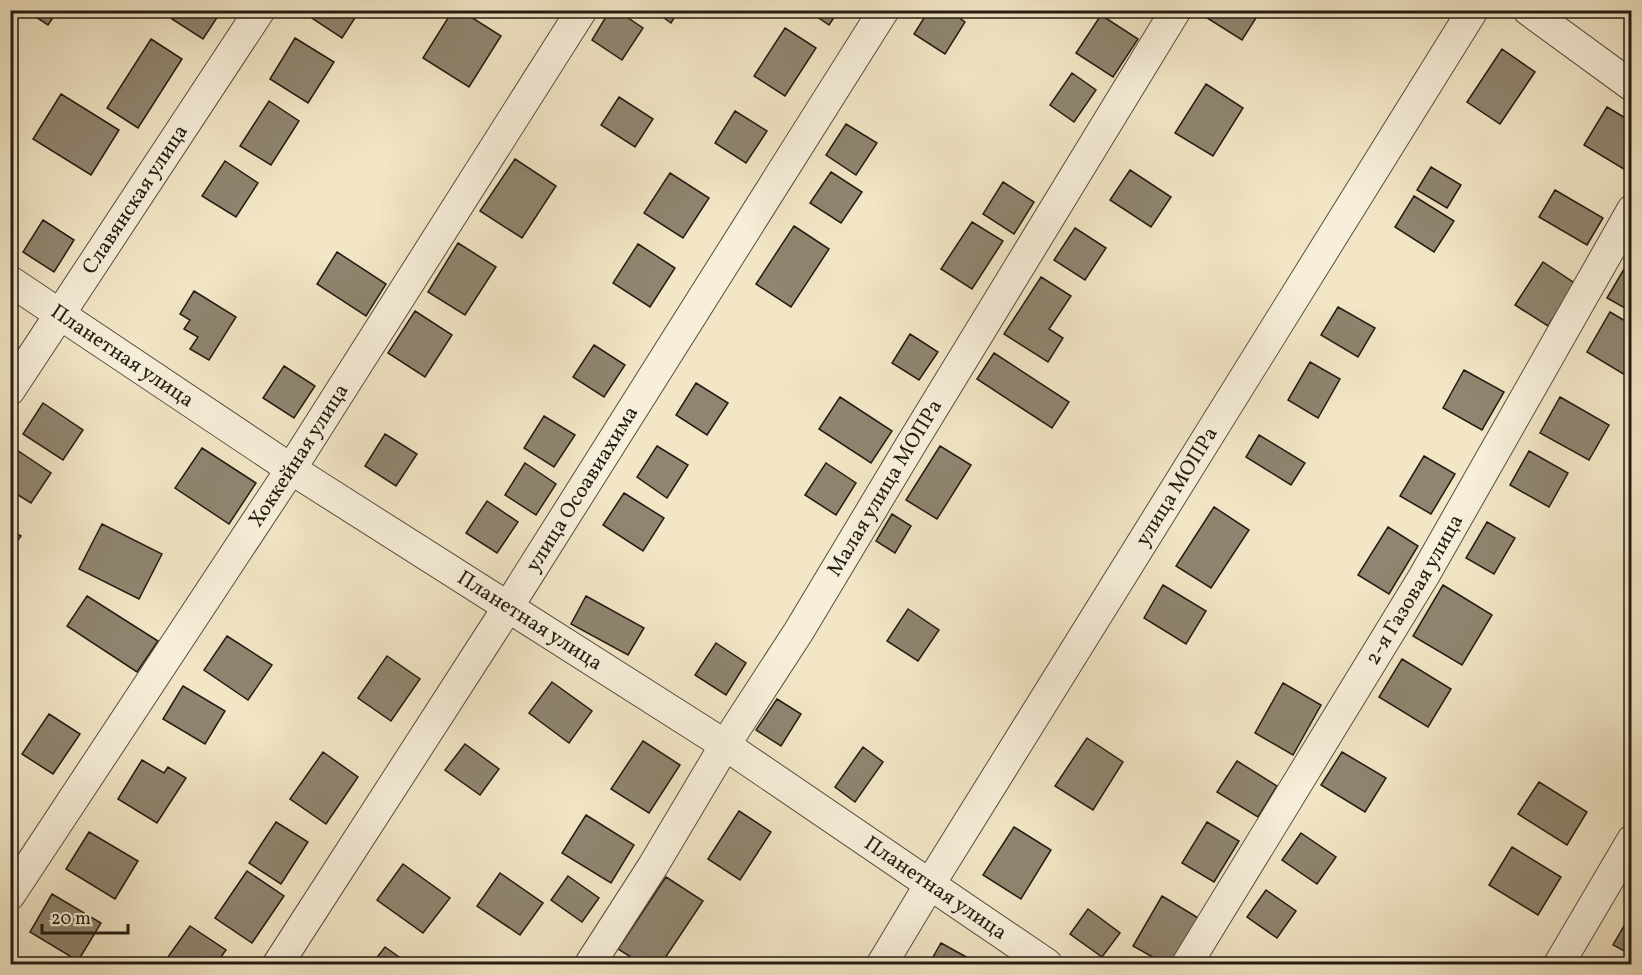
<svg xmlns="http://www.w3.org/2000/svg" width="1642" height="975" viewBox="0 0 1642 975" font-family="Vollkorn,serif">
	<style>
		.building { fill: #8f8570; stroke: #231c12; stroke-width: 1.5 }
		.lines { fill: none; stroke-linecap: round; stroke-linejoin: round }
		.street-casing { stroke: #574e3f; stroke-width: 32 }
		.street { stroke: #f7efda; stroke-width: 30 }
		.labels { text-anchor: middle; dominant-baseline: central; stroke-width: 4.5; stroke-linejoin: round; paint-order: stroke }
		.street-label { font-size: 21px; fill: #231c12; stroke: #f7efda }
	</style>
	<rect width="100%" height="100%" fill="#f2e6c6"/>
	<filter id="stains"><feTurbulence type="fractalNoise" baseFrequency=".00333" numOctaves="4"/><feColorMatrix values="0 0 0 0 .2 0 0 0 0 .09 0 0 0 0 .02 0 0 0 .5 -.17"/></filter>
	<radialGradient id="worn" r=".72"><stop offset=".6" stop-color="#630" stop-opacity="0"/><stop offset="1" stop-color="#630" stop-opacity=".3"/></radialGradient>
	<!-- building -->
	<path class="building" d="M25,10h33l-10,15z
		M178,10h44l-19,29 -31,-20z
		M305,10h55l-18,28 -38,-25z
		M453,10h7l41,26 -32,51 -46,-29z
		M610,10h6l27,18 -21,32 -30,-20z
		M653,10h26l-8,13z
		M807,10h32l-10,15z
		M929,10h19l17,12 -20,32 -31,-20z
		M1208,10h53l-19,30 -38,-24z
		M1101,15l37,24 -25,38 -37,-24z
		M785,28l31,20 -31,48 -31,-20z
		M295,38l39,24 -26,41 -38,-24z
		M151,39l31,20 -44,69 -31,-20z
		M1502,49l33,23 -35,52 -33,-22z
		M1072,73l24,17 -22,32 -24,-17z
		M1206,84l37,24 -30,48 -38,-23z
		M61,94l58,36 -28,45 -58,-36z
		M619,97l34,22 -18,28 -34,-22z
		M269,101l30,20 -28,44 -31,-19z
		M1607,107l25,15v52l-48,-29z
		M735,111l32,20 -21,32 -31,-20z
		M846,124l31,19 -21,32 -30,-20z
		M515,159l41,27 -34,52 -42,-27z
		M225,161l33,22 -22,34 -34,-21z
		M1431,167l30,18 -14,23 -30,-18z
		M1130,170l41,27 -20,30 -41,-27z
		M831,172l31,20 -21,31 -31,-20z
		M670,173l39,25 -26,40 -39,-25z
		M1003,182l31,20 -20,32 -31,-20z
		M1555,190l48,28 -16,27 -48,-28z
		M1414,196l40,25 -20,31 -39,-25z
		M43,220l31,20 -20,32 -31,-20z
		M972,222l31,19 -31,48 -31,-20z
		M794,226l35,23 -38,58 -35,-23z
		M1075,228l31,20 -21,32 -31,-20z
		M458,243l38,24 -31,48 -37,-23z
		M638,244l37,24 -25,39 -37,-24z
		M337,252l49,32 -20,32 -49,-32z
		M1543,262l33,22 -28,42 -33,-21z
		M1627,264l5,2v46l-25,-14z
		M1041,277l30,19 -22,33 14,9 -15,24 -44,-28z
		M194,291l42,26 -27,43 -19,-11 8,-12 -14,-8 6,-9 -10,-6z
		M1338,307l37,21 -17,29 -37,-22z
		M415,311l37,24 -27,42 -37,-24z
		M1610,312l22,13v49l-2,4 -43,-26z
		M910,334l28,18 -19,28 -27,-17z
		M594,345l31,20 -21,32 -31,-20z
		M994,353l75,49 -17,26 -75,-49z
		M1310,362l30,17 -22,39 -30,-18z
		M284,366l31,20 -21,32 -31,-20z
		M1464,370l40,22 -22,38 -39,-22z
		M696,383l32,20 -21,32 -31,-20z
		M840,397l52,34 -21,32 -52,-34z
		M1560,397l49,28 -20,35 -49,-27z
		M43,403l40,27 -20,30 -40,-26z
		M544,416l31,19 -21,32 -30,-19z
		M385,434l32,20 -21,32 -31,-20z
		M1259,435l46,28 -14,22 -45,-28z
		M11,446l40,27 -20,30 -21,-13z
		M657,446l31,19 -21,33 -30,-21z
		M940,446l31,19 -34,54 -31,-19z
		M202,448l54,35 -27,41 -54,-36z
		M1529,451l39,22 -19,34 -39,-22z
		M1424,456l31,18 -24,40 -31,-18z
		M525,463l31,21 -20,31 -31,-20z
		M826,463l30,20 -20,32 -31,-20z
		M624,493l40,25 -21,33 -40,-26z
		M487,501l31,21 -21,31 -31,-20z
		M1214,507l35,23 -38,58 -35,-22z
		M892,514l19,12 -16,27 -19,-12z
		M1487,522l28,16 -21,36 -28,-16z
		M102,524l60,30 -23,45 -60,-30z
		M1388,527l30,19 -29,48 -31,-19z
		M10,530l11,6 -11,15z
		M1163,585l43,26 -20,33 -42,-26z
		M1443,585l49,30 -30,50 -49,-29z
		M87,596l71,45 -21,31 -70,-46z
		M586,596l58,32 -16,27 -57,-31z
		M908,609l31,21 -21,31 -31,-20z
		M227,636l45,29 -24,35 -44,-30z
		M716,643l30,20 -20,32 -31,-20z
		M387,656l33,23 -29,42 -33,-23z
		M1402,659l49,30 -23,38 -49,-30z
		M552,682l40,29 -23,32 -40,-30z
		M1283,683l38,22 -28,50 -38,-22z
		M183,686l42,25 -20,33 -42,-25z
		M777,699l24,15 -20,32 -25,-16z
		M49,714l31,20 -27,40 -31,-20z
		M1087,738l36,24 -30,48 -38,-24z
		M643,741l37,24 -31,48 -38,-24z
		M465,744l34,25 -19,26 -35,-25z
		M863,747l20,15 -28,40 -20,-15z
		M323,752l35,25 -32,47 -36,-25z
		M1342,752l44,26 -21,34 -44,-27z
		M142,760l22,13 4,-6 18,11 -29,45 -39,-24z
		M1237,761l40,25 -19,31 -41,-25z
		M1539,782l48,30 -20,33 -49,-31z
		M739,811l32,21 -31,48 -32,-21z
		M586,815l48,30 -23,38 -49,-30z
		M276,822l32,20 -27,42 -32,-21z
		M1207,822l32,19 -25,41 -32,-19z
		M1014,827l37,23 -30,49 -38,-24z
		M89,832l49,29 -23,38 -49,-30z
		M1301,833l35,24 -19,27 -35,-24z
		M1512,847l49,30 -23,38 -49,-30z
		M403,864l47,34 -27,35 -46,-33z
		M247,871l37,25 -32,47 -37,-25z
		M500,873l43,30 -23,32 -43,-29z
		M568,876l31,22 -17,24 -31,-22z
		M666,877l37,24 -42,63h-19l-24,-15z
		M1266,890l30,21 -19,27 -30,-21z
		M52,894l49,29 -23,38 -48,-29z
		M1162,896l38,23 -27,45h-8l-32,-18z
		M1088,909l32,24 -18,24 -32,-23z
		M1632,912v43l-19,-10z
		M190,926l36,24 -10,14h-53z
		M941,943l38,21h-50z
		M385,947l24,17h-37z"/>
	<g class="lines">
		<!-- street casing -->
		<g class="street-casing">
			<g id="street">
				<path d="M1528,10l104,76"/>
				<path id="s1" d="M10,281l281,188 434,276 322,219"/>
				<path id="s2" d="M10,390l250,-380"/>
				<path id="s3" d="M10,895l281,-426 291,-459"/>
				<path id="s4" d="M278,964l230,-357 376,-597"/>
				<path id="s5" d="M590,964l63,-98 72,-121 74,-114 111,-185 266,-436"/>
				<path id="s6" d="M882,964l48,-80 543,-874"/>
				<path id="s7" d="M1187,964l237,-388 208,-366"/>
				<path d="M1559,964l73,-124"/>
			</g>
		</g>
		<!-- street -->
		<use href="#street" class="street"/>
	</g>
	<g class="labels">
		<!-- street labels -->
		<g class="street-label">
			<text stroke="none"><textPath href="#s2" startOffset="228">Славянская улица</textPath></text>
			<text stroke="none"><textPath href="#s1" startOffset="135">Планетная улица</textPath></text>
			<text stroke="none"><textPath href="#s3" startOffset="526">Хоккейная улица</textPath></text>
			<text stroke="none"><textPath href="#s6" startOffset="561">улица МОПРа</textPath></text>
			<text stroke="none"><textPath href="#s4" startOffset="564">улица Осоавиахима</textPath></text>
			<text stroke="none"><textPath href="#s5" startOffset="560">Малая улица МОПРа</textPath></text>
			<text stroke="none"><textPath href="#s7" startOffset="438">2-я Газовая улица</textPath></text>
			<text stroke="none"><textPath href="#s1" startOffset="621">Планетная улица</textPath></text>
			<text stroke="none"><textPath href="#s1" startOffset="1107">Планетная улица</textPath></text>
		</g>
	</g>
	<!-- margin -->
	<rect width="1642" height="975" fill="none" stroke="#f2e6c6" stroke-width="36"/>
	<rect x="12" y="12" width="1618" height="951" fill="none" stroke="#231c12" stroke-width="3"/>
	<rect x="18" y="18" width="1606" height="939" fill="none" stroke="#231c12" stroke-width="1.5"/>
	<!-- scale -->
	<path d="M42 924v9h86v-9" fill="none" stroke="#231c12" stroke-width="3"/>
	<text x="51" y="924" font-size="18" fill="#231c12" stroke="#f7efda" stroke-width="4.5" paint-order="stroke">20 m</text>
	<rect width="100%" height="100%" filter="url(#stains)"/>
	<rect width="100%" height="100%" fill="url(#worn)"/>
</svg>
